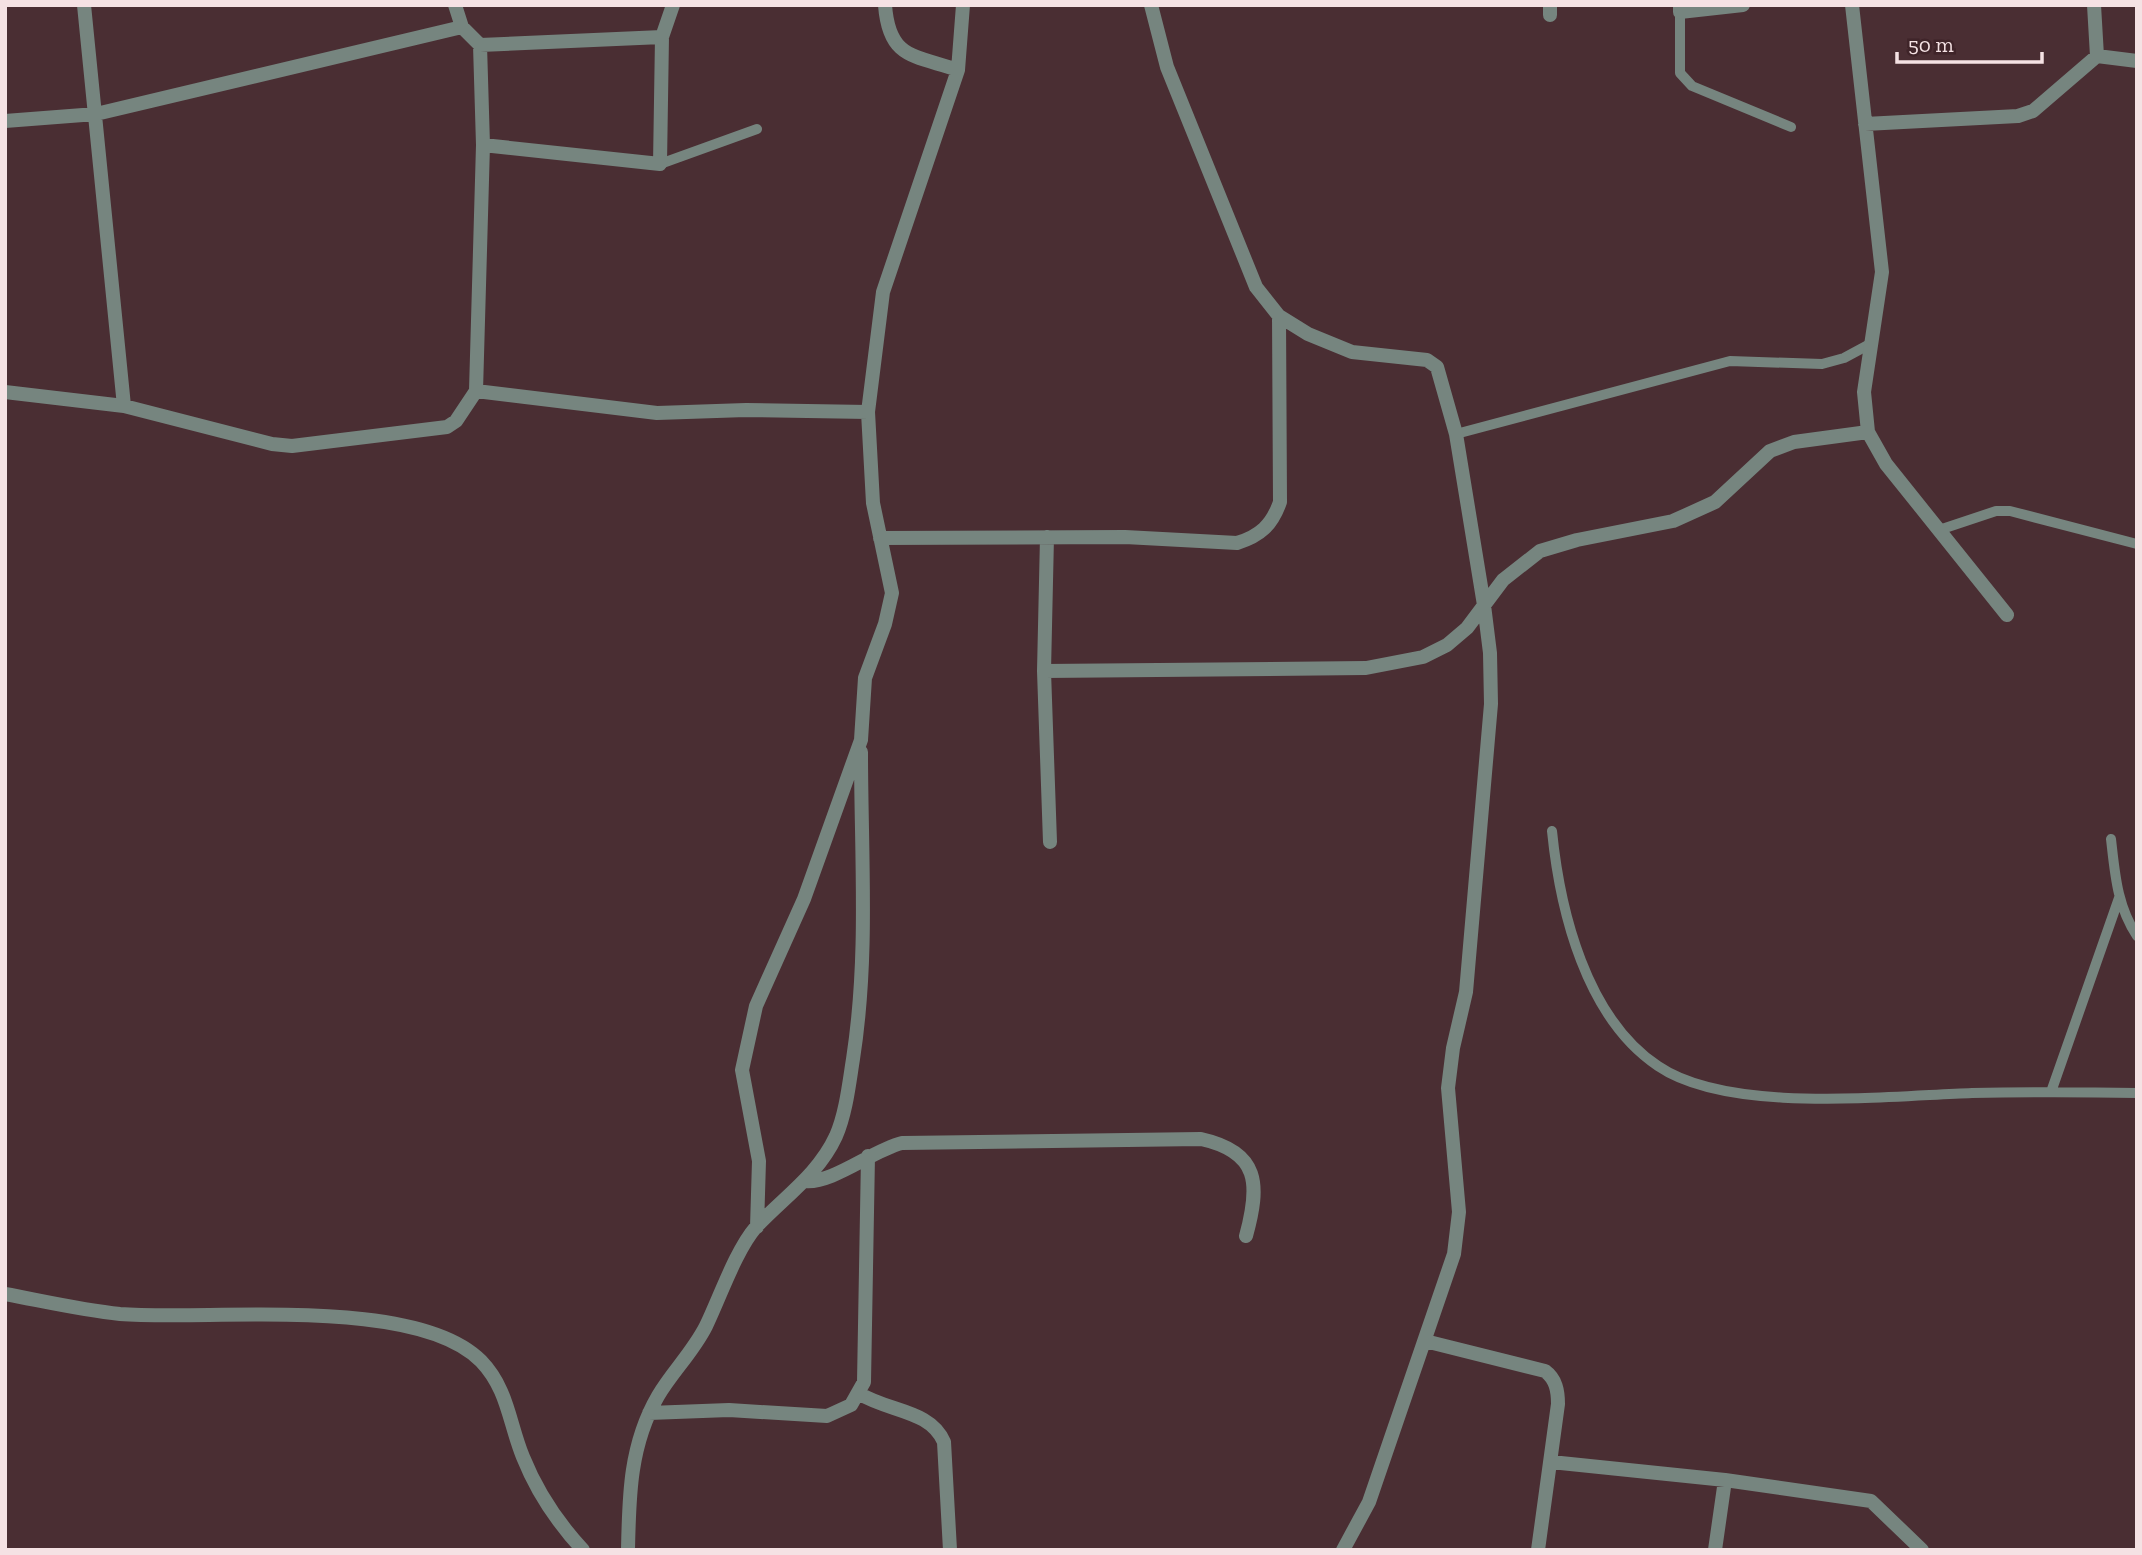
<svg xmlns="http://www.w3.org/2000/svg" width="2142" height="1555" viewBox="0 0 2142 1555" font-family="'Zilla Slab',serif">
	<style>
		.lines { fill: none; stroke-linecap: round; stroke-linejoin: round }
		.lane { stroke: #76857f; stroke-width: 10 }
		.street { stroke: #76857f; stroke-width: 14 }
	</style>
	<rect width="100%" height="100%" fill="#4a2e33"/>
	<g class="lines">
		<!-- lane -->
		<path class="lane" d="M1680,12v61l12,13 99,41
			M660,164l97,-35
			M1456,434l274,-73 92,3 22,-6 26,-14
			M1939,530l57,-19h14l127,33
			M1552,831c8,80 34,187 106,235 70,48 230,30 314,27 55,-1 110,-1 165,0
			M2111,839c4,35 6,67 26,97
			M2051,1092l68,-194"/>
		<!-- street -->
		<path class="street" d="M84,5l40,401
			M455,5l7,22 18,18 182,-8
			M885,5c4,54 29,50 73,65
			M1151,5l16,62 89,220 23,29 29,18 44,18 75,8 10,7 19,67 28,171 6,48 1,51 -25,288 -13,56 -5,40 11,124 -5,42 -85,248 -26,48
			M1550,5v10
			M1680,5v7l63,-7
			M1852,5l30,267 -18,120 4,40 18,32 121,151
			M2094,5l3,51
			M5,121l91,-7 366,-87
			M1865,124l153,-8 15,-5 64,-55 40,5
			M483,145l177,19 2,-127 11,-32
			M476,391l7,-246 -3,-100
			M5,392l119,14 148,38 20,2 155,-19 9,-6 20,-30 181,22 89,-3 122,2
			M1047,537l-3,134 6,171
			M880,538l245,-1 112,6c23,-7 35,-18 43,-41l-1,-186
			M1044,671l322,-3 57,-11 24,-12 20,-17 36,-48 37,-29 37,-11 96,-19 42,-19 55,-51 24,-9 74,-10
			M805,1181c27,3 68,-31 97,-38l299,-4c59,13 59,46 45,97
			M757,1227l2,-66 -17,-91 14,-64 48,-107 57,-159 4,-62 20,-54 7,-31 -19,-90 -5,-91 15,-120 75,-222 5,-65
			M5,1294c38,7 76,16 115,20 91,7 296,-19 361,47 27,28 28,62 42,96 14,35 34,65 60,93
			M1425,1341l120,30c11,8 13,20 13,33l-20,146
			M860,1394c30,18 70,16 84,48l6,108
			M649,1413l80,-3 98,6 24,-11 13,-23 4,-226
			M1551,1462l174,18 146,21 51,49
			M628,1550c1,-55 2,-106 30,-154 14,-24 35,-44 48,-70 14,-29 30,-76 50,-99 28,-30 62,-52 80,-91 10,-23 13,-52 17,-77 16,-103 8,-204 8,-307
			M1715,1550l10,-70"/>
	</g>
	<!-- border -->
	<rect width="2142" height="1555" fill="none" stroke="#f5e2e4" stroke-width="14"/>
	<!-- scale -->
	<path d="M1897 52v10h145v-10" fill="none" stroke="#f5e2e4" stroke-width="3.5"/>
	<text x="1908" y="52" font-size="21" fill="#f5e2e4" stroke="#3f2429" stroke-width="5" paint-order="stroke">50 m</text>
</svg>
